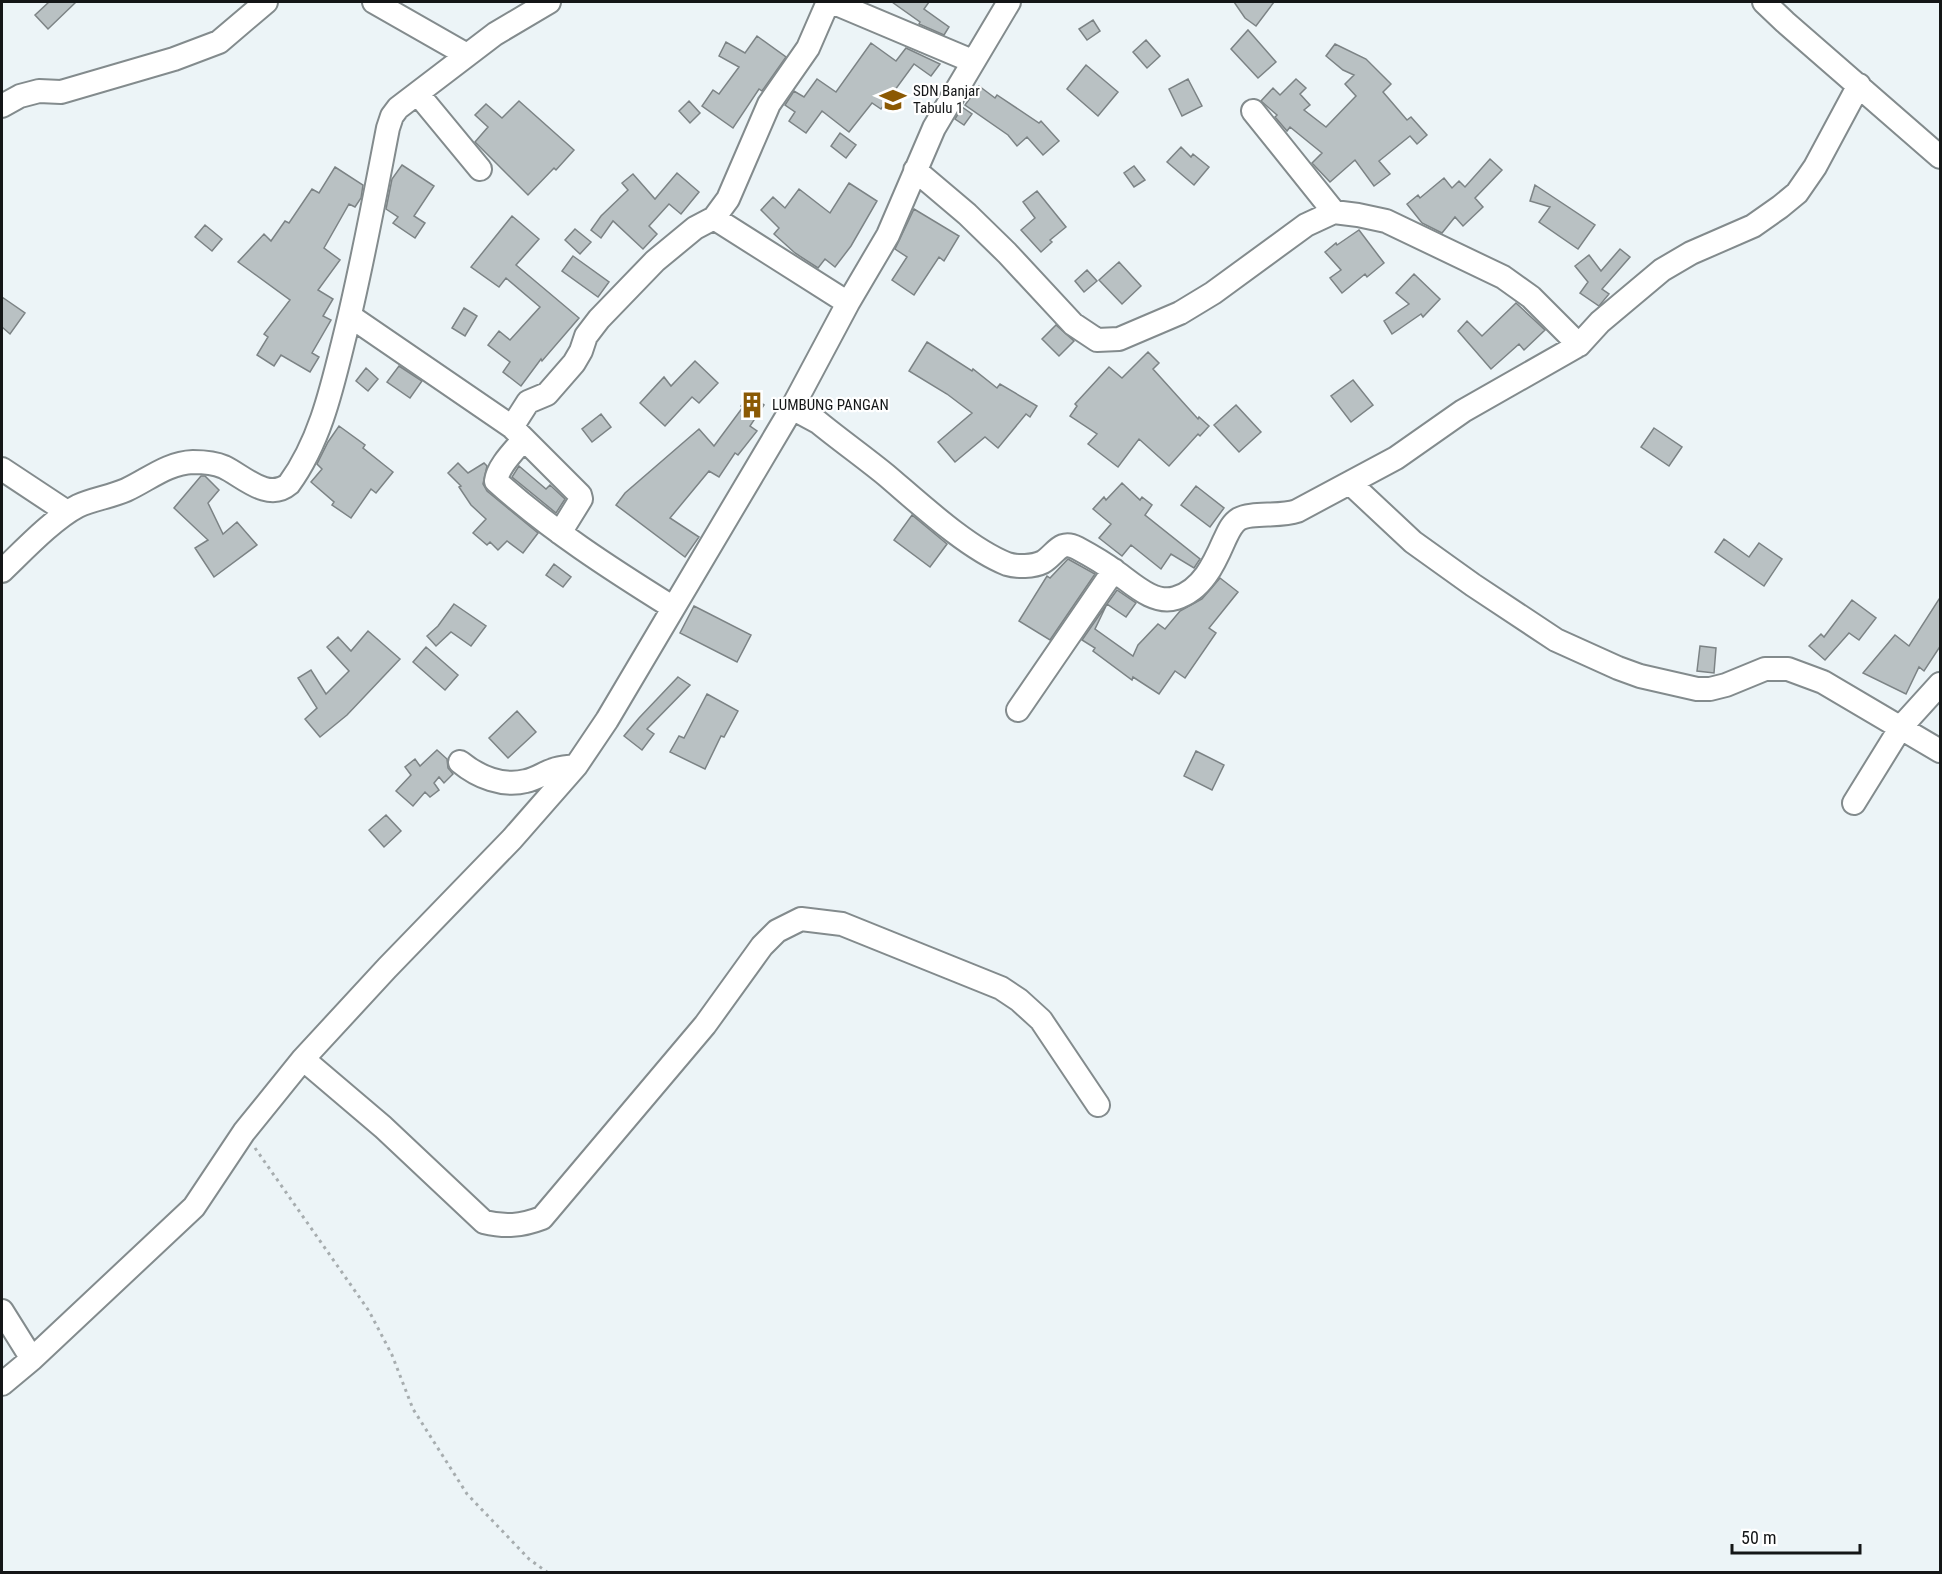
<svg xmlns="http://www.w3.org/2000/svg" width="1942" height="1574" viewBox="0 0 1942 1574" font-family="'Roboto Condensed',sans-serif">
	<style>
		.building { fill: #b9c1c3; stroke: #7c8385; stroke-width: 1.5 }
		.lines { fill: none; stroke-linecap: round; stroke-linejoin: round }
		.minor-casing { stroke: #838b8d; stroke-width: 26 }
		.path { stroke: #a7adaf; stroke-width: 3; stroke-dasharray: 3 4.5; stroke-linecap: butt }
		.minor { stroke: #fff; stroke-width: 22 }
		.labels { text-anchor: middle; dominant-baseline: central; stroke-width: 4.5; stroke-linejoin: round; paint-order: stroke }
		.poi-label { font-size: 15px; fill: #141617; stroke: #fff; text-anchor: start }
	</style>
	<rect width="100%" height="100%" fill="#ecf4f7"/>
	<!-- building -->
	<path class="building" d="M49,2h27l-28,27 -13,-14z
		M892,2h37l-5,7 25,18 -5,8 -25,-11 1,-2z
		M1234,2h40l-18,24 -11,-8z
		M1093,20l7,11 -13,9 -8,-11z
		M1248,30l28,32 -18,16 -27,-29z
		M757,36l29,21 -24,34 -3,-2 -26,39 -31,-22 11,-16 6,4 20,-27 -20,-11 7,-14 19,11z
		M1146,40l14,16 -13,12 -14,-16z
		M871,43l25,18 10,-13 34,16 -9,12 -17,-12 -33,45 -9,-6 -23,29 -27,-21 -16,22 -17,-12 6,-9 -10,-7 9,-14 10,6 13,-18 19,13z
		M1335,44l31,15 25,25 -8,8 24,28 4,-3 16,18 -10,9 -7,-8 -31,25 11,13 -16,12 -19,-26 -25,22 -18,-19 10,-10 -32,-26 -3,4 -12,-14 2,-2 -16,-14 12,-13 7,7 16,-16 10,9 -6,6 10,11 -6,5 22,17 30,-31 -11,-12 9,-9 -11,-5 -17,-14z
		M1086,65l32,27 -20,24 -31,-27z
		M1188,79l14,27 -20,10 -13,-27z
		M979,86l16,12 2,-3 42,28 2,-2 18,20 -16,14 -16,-18 -10,9 -9,-11 -43,-30z
		M519,101l55,49 -18,20 -2,-2 -26,27 -53,-53 13,-15 -13,-12 11,-11 16,14z
		M689,101l11,12 -10,10 -11,-12z
		M962,107l10,7 -8,11 -9,-6z
		M840,133l16,12 -10,13 -15,-12z
		M1181,147l10,10 2,-3 16,13 -15,18 -27,-23z
		M1490,159l12,11 -27,28 8,9 -20,19 -8,-9 -13,16 -20,-10 -15,-19 11,-9 2,3 24,-20 8,10 7,-7 6,6z
		M402,165l32,21 -20,30 11,7 -10,15 -22,-15 5,-6 -12,-8 6,-30z
		M1134,166l11,14 -11,7 -10,-14z
		M335,167l28,18 -2,13 -6,9 -6,-3 -25,44 16,12 -22,30 15,9 -10,17 8,4 -19,33 7,4 -9,15 -29,-17 -7,11 -17,-11 11,-18 -4,-3 26,-34 -52,-38 26,-28 7,7 14,-20 4,2 23,-34 7,4z
		M677,173l22,19 -18,22 -12,-10 -20,22 8,8 -14,15 -30,-28 -12,17 -10,-8 10,-14 27,-26 -6,-7 11,-9 22,25z
		M849,183l28,18 -26,45 -16,21 -10,-8 -7,9 -23,-15 -21,-19 5,-6 -18,-18 12,-13 12,11 14,-19 31,24z
		M1535,185l60,40 -17,24 -39,-27 11,-15 -20,-6z
		M1037,191l29,36 -16,13 2,2 -11,10 -20,-22 14,-12 -12,-16z
		M914,209l45,27 -15,25 -5,-4 -25,38 -22,-15 15,-23 -12,-8z
		M512,216l27,23 -23,26 63,53 -37,43 -1,-2 -20,27 -18,-14 7,-10 -22,-17 11,-14 11,9 30,-33 -34,-29 -7,9 -28,-20z
		M205,225l17,14 -10,12 -17,-14z
		M575,229l16,13 -11,12 -15,-14z
		M1359,230l25,33 -17,14 -2,-3 -23,19 -12,-15 11,-8 -16,-18 11,-9 1,2z
		M1620,249l10,8 -28,32 7,5 -10,12 -19,-13 8,-11 -13,-16 14,-11 12,16z
		M573,256l36,26 -11,15 -36,-26z
		M1119,262l22,24 -19,18 -23,-24z
		M1087,270l10,11 -13,11 -9,-11z
		M1414,274l26,25 -17,18 -2,-3 -29,20 -8,-13 25,-17 -13,-11z
		M2,297l23,16 -15,21 -8,-7z
		M1516,303l29,27 -21,20 -5,-6 -28,25 -33,-38 9,-10 15,15z
		M464,308l13,8 -12,20 -13,-8z
		M1056,325l18,16 -15,15 -17,-17z
		M927,342l45,29 1,-2 24,19 3,-4 37,22 -7,11 -4,-3 -28,34 -13,-11 -30,25 -17,-20 34,-29 -25,-19 -38,-23z
		M1148,352l11,11 -6,6 45,50 1,-2 10,9 -9,10 -2,-2 -29,32 -30,-27 -21,28 -30,-23 9,-10 -27,-18 7,-10 -2,-2 34,-37 13,11z
		M695,361l23,22 -19,20 -7,-6 -27,29 -25,-23 24,-26 7,9z
		M399,366l23,15 -12,17 -23,-16z
		M366,368l12,11 -10,12 -12,-10z
		M1353,380l20,25 -22,17 -20,-26z
		M749,394l15,11 -14,21 7,5 -19,24 -3,-2 -16,24 -10,-6 -39,47 29,19 -14,20 -69,-52 9,-12 74,-64 15,17 29,-39 -2,-1z
		M1236,405l25,27 -22,20 -25,-27z
		M601,414l10,13 -19,15 -10,-13z
		M339,426l26,19 -2,3 30,24 -17,21 -5,-4 -20,29 -19,-13 2,-3 -23,-20 11,-13 -5,-5 11,-22z
		M1654,428l28,19 -13,19 -28,-19z
		M458,463l10,10 16,-10 3,3 -4,18 4,7 51,42 -15,20 -16,-12 -9,9 -8,-8 -3,3 -14,-12 13,-14 -15,-14 -12,-18 2,-1 -13,-13z
		M519,466l27,23 4,-4 15,14 -9,14 -44,-36z
		M201,476h4l14,14 -11,13 15,31 14,-12 20,23 -43,32 -19,-29 13,-8 -34,-32z
		M1122,483l18,17 2,-3 10,8 -7,10 55,44 -6,9 -23,-14 -10,15 -30,-24 -9,11 -23,-18 12,-14 -18,-15 11,-12 2,3z
		M1196,486l28,22 -14,19 -29,-22z
		M912,515l35,29 -17,23 -36,-27z
		M1724,539l25,18 10,-14 23,16 -18,27 -49,-34z
		M1068,559l27,15 -45,66 -31,-19 28,-45 3,2z
		M554,564l17,13 -8,10 -17,-12z
		M1220,578l18,14 -29,36 7,5 -31,45 -10,-7 -16,23 -26,-17 -1,3 -39,-29 2,-3 -13,-8 25,-36 -12,25 38,27 5,-11 20,-21 7,5 15,-18 22,-12z
		M1117,590l19,13 -10,14 -19,-13z
		M1941,596v49l-17,26 -5,-4 -13,27 -43,-21 32,-38 14,11z
		M1852,600l24,18 -17,22 -10,-7 -24,27 -16,-14 12,-12 3,3z
		M454,604l32,22 -15,20 -20,-14 -15,14 -9,-10 11,-10z
		M694,606l57,29 -14,27 -57,-29z
		M368,631l32,28 -53,56 -27,22 -15,-18 12,-11 -19,-30 13,-8 15,24 23,-23 -22,-24 11,-10 13,14z
		M1700,646l16,2 -2,25 -17,-2z
		M426,647l32,28 -13,15 -32,-28z
		M678,677l12,8 -43,44 7,5 -12,16 -18,-14 15,-18z
		M707,694l31,17 -14,26 -3,-1 -16,33 -35,-17 9,-16 5,2z
		M517,711l19,21 -28,26 -19,-20z
		M437,750l10,9 1,9 5,6 -9,9 -5,-6 -5,6 5,7 -9,7 -5,-5 -12,14 -17,-15 15,-16 -6,-8 10,-8 5,7z
		M1196,751l28,14 -12,25 -28,-14z
		M386,815l15,16 -17,16 -15,-17z"/>
	<g class="lines">
		<!-- minor casing -->
		<g class="minor-casing">
			<path id="minor" d="M374,2l93,53
				M832,2l140,59
				M1764,2l21,20 155,135
				M418,94l62,75
				M2,106l18,-10 19,-5 22,1 113,-33 45,-17 47,-40
				M1253,111l81,101
				M915,170l52,44 40,39 66,71 24,16 22,-1 61,-26 33,-20 93,-68 28,-13 24,3 28,6 117,56 28,20 48,48
				M714,218l134,85
				M350,316l162,111 68,68 1,4 -21,34
				M792,408l26,14c22,18 46,35 68,53 33,28 81,73 121,89 10,3 26,3 36,-2 13,-8 17,-23 34,-14 13,7 27,15 39,24 17,12 38,33 60,26 26,-8 38,-34 48,-57 4,-8 7,-17 15,-22 12,-7 41,-2 58,-8l99,-53 67,-47 116,-66 21,-23 62,-52 29,-17 62,-27 27,-19 17,-14 18,-26 44,-82
				M512,427l16,-25 19,-8 27,-31 7,-12 5,-15 13,-17 56,-58 40,-33 19,-10 14,-19 41,-95 39,-56 20,-46
				M524,439c-10,12 -26,27 -28,42 53,48 115,88 176,126
				M2,469l65,43
				M1351,484l62,58 60,43 83,55 62,28 22,8 57,13h13l16,-4 39,-16h23l35,13 117,69
				M2,571c21,-20 51,-52 76,-65 15,-7 32,-9 48,-16 22,-10 41,-27 67,-28 10,0 22,1 31,5 19,9 44,35 65,17 30,-41 42,-92 54,-141 18,-71 31,-143 45,-215l4,-12 6,-8 97,-74 54,-32
				M1018,710l96,-140
				M460,762c18,15 43,25 66,19 10,-2 18,-8 27,-11 7,-3 16,-3 23,-4
				M1854,803l47,-76 39,-43
				M303,1059l80,68 101,95c21,5 37,4 58,-4l163,-193 57,-79 15,-15 24,-12 41,5 159,64 18,12 22,20 57,85
				M2,1311l30,48
				M2,1384l30,-25 162,-152 50,-75 59,-73 84,-91 125,-129 64,-73 31,-46 185,-312 56,-105 40,-68 46,-107 75,-126"/>
		</g>
		<!-- path -->
		<path class="path" d="M255,1148l114,163 23,44 21,54 54,85 62,65 18,13"/>
		<!-- minor -->
		<use href="#minor" class="minor"/>
	</g>
	<!-- icons -->
	<defs>
		<g id="school-bare" transform="scale(2.07)"><path d="M0-5L7-2L0 1L-7-2ZM-4 1L0 2.5L4 1V4Q0 6-4 4Z" fill="#8b5903" stroke="#fff" stroke-width="2.5" paint-order="stroke"/></g>
		<g id="building-bare" transform="scale(2.07)"><path d="M-4-6H4V6H1V3H-1V6H-4ZM-2.5-4.3h1.7v1.8h-1.7ZM.8-4.3h1.7v1.8H.8ZM-2.5-1h1.7V.8h-1.7ZM.8-1h1.7V.8H.8Z" fill="#8b5903" stroke="#fff" stroke-width="2.5" paint-order="stroke"/></g>
	</defs>
	<g fill-rule="evenodd">
		<use href="#school-bare" x="893" y="100"/>
		<use href="#building-bare" x="752" y="405"/>
	</g>
	<g class="labels">
		<!-- poi labels -->
		<g class="poi-label">
			<text x="913" y="91">SDN Banjar<tspan x="913" dy="17">Tabulu 1</tspan></text>
			<text x="772" y="405">LUMBUNG PANGAN</text>
		</g>
	</g>
	<!-- border -->
	<rect width="1942" height="1574" fill="none" stroke="#141617" stroke-width="6"/>
	<!-- scale -->
	<path d="M1732 1544v9h128v-9" fill="none" stroke="#141617" stroke-width="3"/>
	<text x="1741" y="1544" font-size="18" fill="#141617" stroke="#ffffff" stroke-width="4.5" paint-order="stroke">50 m</text>
</svg>
